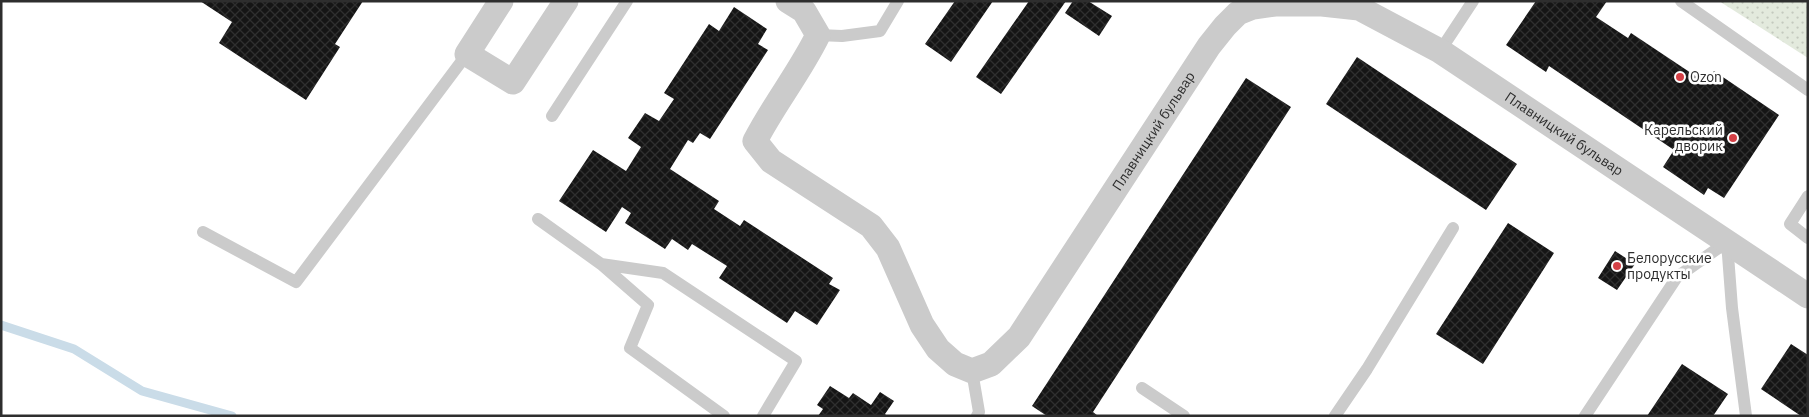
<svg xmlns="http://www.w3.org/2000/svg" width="1809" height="417" viewBox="0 0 1809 417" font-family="'IBM Plex Sans',sans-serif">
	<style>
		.park { fill: url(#park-dots) }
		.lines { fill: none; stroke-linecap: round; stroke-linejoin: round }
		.stream { stroke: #cadce8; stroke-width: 9 }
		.building { fill: url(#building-cross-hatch) }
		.service { stroke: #cbcbcb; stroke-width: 12 }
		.minor { stroke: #cbcbcb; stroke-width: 25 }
		.poi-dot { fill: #d54046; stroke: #fff; stroke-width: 2 }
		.labels { text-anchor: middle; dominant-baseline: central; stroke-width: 5; stroke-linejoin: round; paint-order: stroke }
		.poi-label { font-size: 14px; fill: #2e2e2e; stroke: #fff; text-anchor: start }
		.street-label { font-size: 14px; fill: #2e2e2e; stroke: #fff }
	</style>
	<defs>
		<pattern id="park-dots" width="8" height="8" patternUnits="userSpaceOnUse" patternTransform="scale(1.25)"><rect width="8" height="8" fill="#e3eadd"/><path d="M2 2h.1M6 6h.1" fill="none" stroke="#c3c9be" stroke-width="1.8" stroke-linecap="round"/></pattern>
		<pattern id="building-cross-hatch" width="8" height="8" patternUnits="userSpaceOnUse" patternTransform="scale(1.25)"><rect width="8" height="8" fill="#151515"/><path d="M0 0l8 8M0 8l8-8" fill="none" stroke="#2f2f2f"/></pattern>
	</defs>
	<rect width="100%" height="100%" fill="#fff"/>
	<!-- park -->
	<path class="park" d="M1719,1h89v57z"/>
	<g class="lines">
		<!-- stream -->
		<path class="stream" d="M1,325l73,24 68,42 90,25"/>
	</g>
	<!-- building -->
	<path class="building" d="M200,1h163l-28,43 5,3 -34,53 -87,-57 13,-21z
		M955,1h38l-42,61 -26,-18z
		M1029,1h37l-65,93 -25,-17z
		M1073,1h15l24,15 -13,20 -34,-23z
		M1536,1h71l-11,16 32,21 3,-5 75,50 8,-12 65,44 -55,83 -16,-10 -4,7 -41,-28 11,-17 -125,-84 -3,6 -40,-27z
		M734,7l33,22 -9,15 10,6 -58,89 -10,-6 -7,10 -5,-3 -18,29 49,32 -5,8 26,17 4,-6 89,58 -4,6 11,6 -23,35 -22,-14 -8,12 -68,-45 8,-12 -35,-22 -4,6 -16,-11 -7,10 -40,-26 6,-10 -9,-6 -16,25 -47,-31 34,-51 33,21 15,-24 -13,-9 17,-25 14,8 15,-22 -10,-6 45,-69 10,7z
		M1357,57l160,107 -31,46 -160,-106z
		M1246,78l45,29 -198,305 5,4h-51l-15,-10z
		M1508,223l46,30 -71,111 -47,-30z
		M1615,251l20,13 -18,26 -19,-12z
		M1791,344l17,11v61h-7l-40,-27z
		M1682,364l46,30 -15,22h-66z
		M830,386l19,12 4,-5 18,12 9,-13 14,9 -9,13 2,2h-69l5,-7 -6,-4z"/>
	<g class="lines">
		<!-- service -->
		<path class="service" d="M1681,1l127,89
			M818,35l24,1 38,-5 18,-30
			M1440,51l33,-50
			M552,116l75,-115
			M1808,196l-18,28 18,14
			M538,219l63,45 62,9 133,88 -33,55
			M203,232l93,50 171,-228
			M1727,242l5,66 14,108
			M601,264l47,41 -18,43 94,68
			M972,371l7,41 -2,4
			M1142,388l42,28
			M1335,416l32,-47 86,-141
			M1585,416l92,-139 50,-35"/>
		<!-- minor -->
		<g class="minor">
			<path d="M501,1l-34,53 46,28 53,-81"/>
			<path id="s1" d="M788,1l16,10 14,24c-18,37 -44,69 -63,106l16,20 100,65 17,22 34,77 16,24 17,15 17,7 19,-7 28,-27 190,-291 16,-20 13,-13 15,-6 22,-3h47l37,4 81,43 368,245"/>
		</g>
	</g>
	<!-- markers -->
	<g class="poi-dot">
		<circle cx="1680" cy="77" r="5"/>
		<circle cx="1733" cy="138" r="5"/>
		<circle cx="1617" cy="266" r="5"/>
	</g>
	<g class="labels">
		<!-- poi labels -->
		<g class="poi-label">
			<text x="1690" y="77">Ozon</text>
			<text x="1723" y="130" text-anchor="end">Карельский<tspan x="1723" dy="16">дворик</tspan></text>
			<text x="1627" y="258">Белорусские<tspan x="1627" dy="16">продукты</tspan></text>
		</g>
		<!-- street labels -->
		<g class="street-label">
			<text stroke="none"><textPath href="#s1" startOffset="802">Плавницкий бульвар</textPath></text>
			<text stroke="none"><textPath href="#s1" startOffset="1311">Плавницкий бульвар</textPath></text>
		</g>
	</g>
	<!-- border -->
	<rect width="1809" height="417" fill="none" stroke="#2e2e2e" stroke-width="5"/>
</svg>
